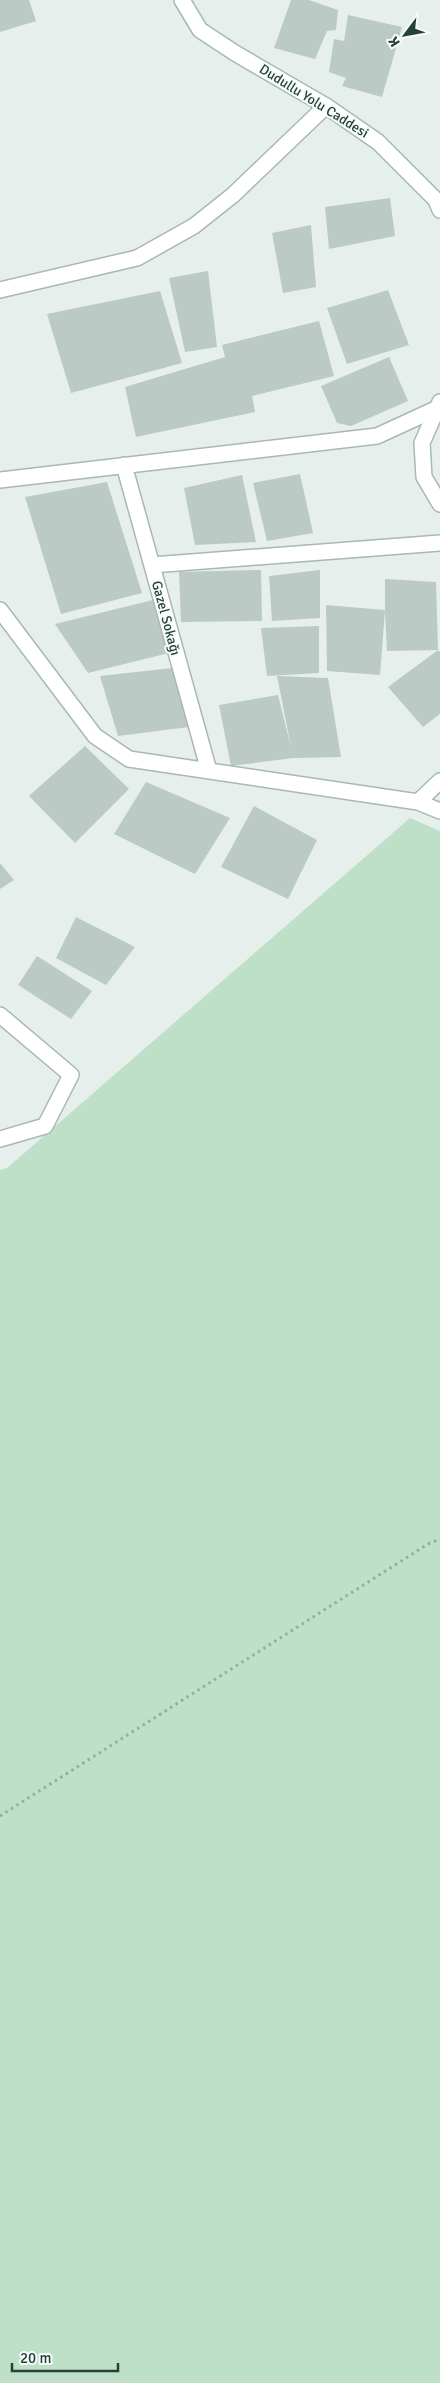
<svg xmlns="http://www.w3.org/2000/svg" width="440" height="2383" viewBox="0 0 440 2383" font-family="Signika,sans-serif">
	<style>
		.green { fill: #bfe0c8 }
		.building { fill: #bbcac4 }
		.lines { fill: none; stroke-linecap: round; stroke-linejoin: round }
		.street-casing { stroke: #a8b8b2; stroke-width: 18 }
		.secondary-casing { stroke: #a4bbb3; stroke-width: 18 }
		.path { stroke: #86b3a5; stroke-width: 3; stroke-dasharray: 2.5 4; stroke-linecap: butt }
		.street { stroke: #fff; stroke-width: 15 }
		.secondary { stroke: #fff; stroke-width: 15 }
		.labels { text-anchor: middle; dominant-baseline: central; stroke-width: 4; stroke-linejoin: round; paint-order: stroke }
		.street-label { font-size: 14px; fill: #24423a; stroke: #f7fbf9 }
	</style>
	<rect width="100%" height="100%" fill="#e6efeb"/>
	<!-- green -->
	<path class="green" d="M410,818l30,13v1552h-440v-1213l7,-2z"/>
	<!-- building -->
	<path class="building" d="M0,0h29l7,21 -36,11z
		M291,0h18l29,10 -2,20 -9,1 -12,28 -41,-11z
		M348,15l54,12 -20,70 -40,-11 4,-8 -17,-6 5,-33 10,2z
		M390,198l5,38 -66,13 -4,-42z
		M311,225l5,62 -33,6 -11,-60z
		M208,271l9,76 -32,5 -16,-74z
		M388,290l21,55 -62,19 -20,-56z
		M160,291l22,72 -111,30 -24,-79z
		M319,321l15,55 -82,20 3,16 -119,25 -11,-50 100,-30 -3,-12z
		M389,357l19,44 -57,25 -14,-3 -16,-37z
		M300,474l13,59 -46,8 -14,-58z
		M242,475l14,67 -61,3 -11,-57z
		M107,482l35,111 -81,21 -36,-117z
		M261,570l1,51 -81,1 -2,-50z
		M320,570v48l-48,3 -3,-45z
		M385,579l51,3 2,68 -51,1 -2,-41 -5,65 -53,-4 -1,-66 59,5z
		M153,600l16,53 -81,20 -33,-49z
		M319,626v47l-52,3 -6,-48z
		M438,650l2,2v62l-17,13 -35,-40z
		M172,668l17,59 -71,9 -18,-60z
		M277,676l51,2 13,79 -48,1 -62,8 -12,-61 59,-10 13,52z
		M85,746l44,43 -54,54 -46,-47z
		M146,782l84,36 -35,56 -81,-40z
		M254,806l63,34 -29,59 -67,-32z
		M0,863l14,17 -14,9z
		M76,917l59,30 -29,38 -50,-27z
		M37,956l55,35 -21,28 -53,-34z"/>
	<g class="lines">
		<!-- street casing -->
		<g class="street-casing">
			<path id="street" d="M0,290l137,-32 57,-32 39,-31 93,-89
				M124,465l85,306
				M0,480l377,-44 63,-29
				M152,565l288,-22
				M0,610l95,126 34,23 289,43 22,9
				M418,802l22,-21
				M0,1015l71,60 -26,51 -45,13"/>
		</g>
		<!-- secondary casing -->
		<g class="secondary-casing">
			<path id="secondary" d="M182,0l18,30 35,23 91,53 52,36 58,58 4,10
				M440,402l-18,41 2,34 16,27"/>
		</g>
		<!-- path -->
		<path class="path" d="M0,1816l428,-272 12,-5"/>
		<!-- street -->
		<use href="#street" class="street"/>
		<!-- secondary -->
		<use href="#secondary" class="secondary"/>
	</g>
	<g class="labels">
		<!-- street labels -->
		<g class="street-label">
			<text transform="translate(314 101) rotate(32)">Dudullu Yolu Caddesi</text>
			<text transform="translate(166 618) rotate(75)">Gazel Sokağı</text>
		</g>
	</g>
	<!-- north arrow -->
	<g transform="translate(405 35) rotate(238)" stroke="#f7fbf9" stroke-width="4" paint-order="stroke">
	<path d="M0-4L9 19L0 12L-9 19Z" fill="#24423a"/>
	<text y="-8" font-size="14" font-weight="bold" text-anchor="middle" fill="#24423a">K</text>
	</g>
	<!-- scale -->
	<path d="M12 2363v8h106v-8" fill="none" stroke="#24423a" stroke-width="2.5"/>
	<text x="20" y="2363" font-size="15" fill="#24423a" stroke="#f7fbf9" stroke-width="4" paint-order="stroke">20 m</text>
</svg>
